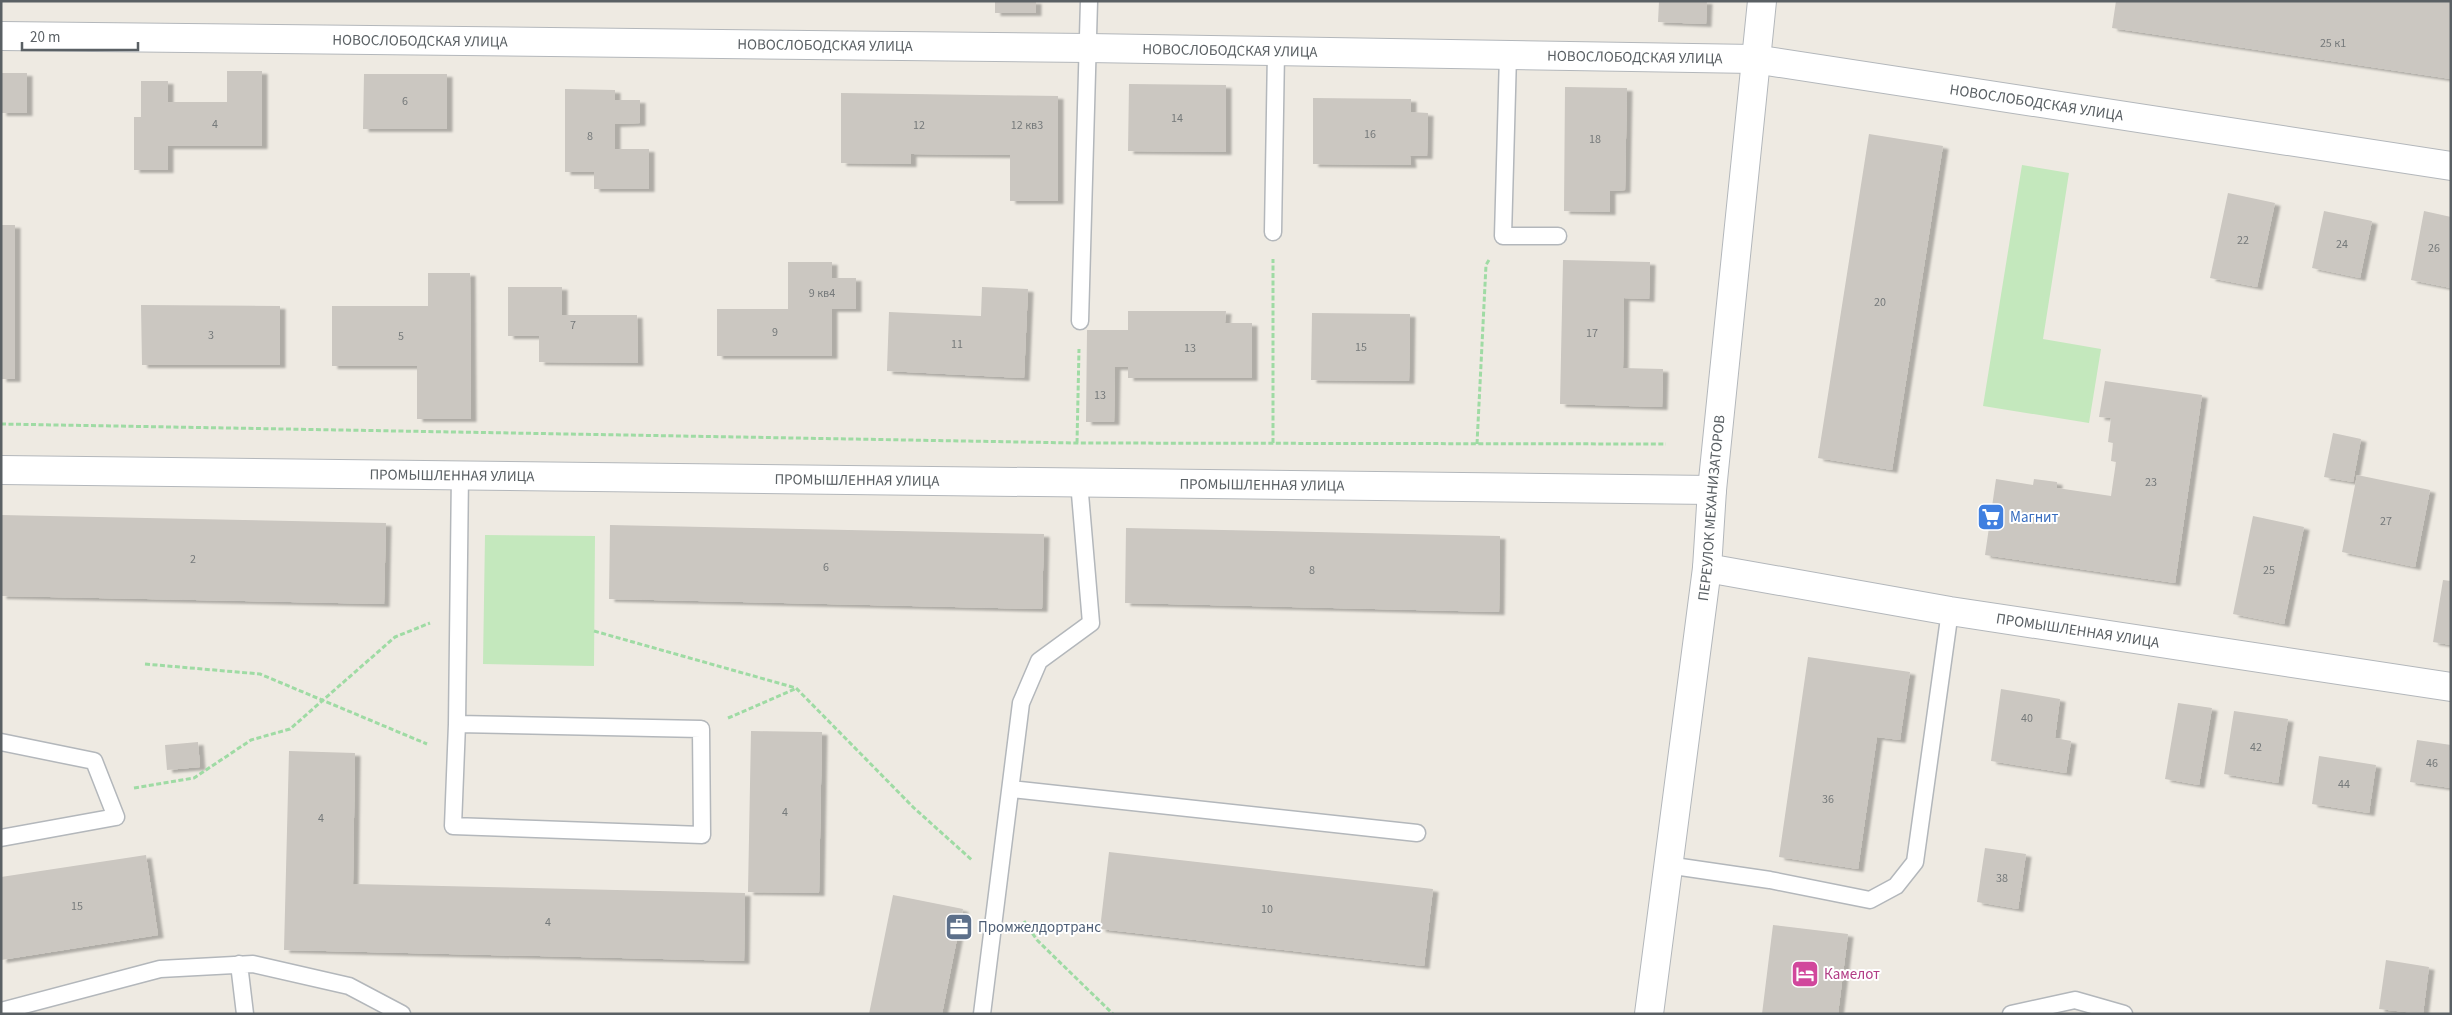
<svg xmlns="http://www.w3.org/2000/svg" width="2452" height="1015" viewBox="0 0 2452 1015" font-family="'Source Sans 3',sans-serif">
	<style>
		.green { fill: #c4e8bd }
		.building { fill: #cbc7c1; filter: url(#shadow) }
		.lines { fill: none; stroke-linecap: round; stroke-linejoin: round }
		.service-casing { stroke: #b3b7bb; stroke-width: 19 }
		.minor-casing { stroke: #b3b7bb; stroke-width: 30 }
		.tertiary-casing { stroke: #b3b7bb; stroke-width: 30 }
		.path { stroke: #9fdba4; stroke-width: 3; stroke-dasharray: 5 2.5; stroke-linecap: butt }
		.service { stroke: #fff; stroke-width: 16 }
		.minor { stroke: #fff; stroke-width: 28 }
		.tertiary { stroke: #fff; stroke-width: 28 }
		.labels { text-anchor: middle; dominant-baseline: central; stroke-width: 4; stroke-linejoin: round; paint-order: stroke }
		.number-label { font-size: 12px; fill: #767a7b }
		.street-label { font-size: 15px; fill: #5a6064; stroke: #fff }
		.shop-label { font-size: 15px; fill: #366cbe; stroke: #fff; text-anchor: start }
		.service-label { font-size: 15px; fill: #4e5e75; stroke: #fff; text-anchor: start }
		.hotel-label { font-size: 15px; fill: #b23c85; stroke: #fff; text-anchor: start }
	</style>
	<defs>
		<filter id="shadow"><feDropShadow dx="5.5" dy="3" stdDeviation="1" flood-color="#0004"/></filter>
	</defs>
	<rect width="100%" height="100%" fill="#eeeae2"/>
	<!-- green -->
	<path class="green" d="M2022,165l47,8 -26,166 58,10 -12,74 -106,-17z
		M485,535l110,1 -1,130 -111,-2z"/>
	<!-- building -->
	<path class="building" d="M995,1h41v12h-41z
		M1659,1h48l-1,23 -48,-2z
		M2116,1h335v78l-339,-51z
		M227,71h35v75h-94v24h-34v-53h7v-36h27v21h59z
		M1,73h26v40h-26z
		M364,74h83v55h-84z
		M1129,84l97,1v67l-98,-1z
		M1565,87l62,1 -2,102 -15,1v21l-46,-1z
		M565,89l50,1v10h25v23l-25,1v25h34v40h-55v-17h-29z
		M841,93l217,3v105h-48v-46l-99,-1v10l-70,-1z
		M1313,98l98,1v13l17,1 -1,43h-17l1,9 -98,-1z
		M1869,134l74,12 -51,324 -74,-12z
		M2228,193l47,10 -18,84 -47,-9z
		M2324,211l48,10 -12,57 -48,-10z
		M2424,211l27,6v71l-40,-8z
		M1,225h14v154h-14z
		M1563,260l87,2 -1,37 -25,-1 -1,70 40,1 -1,38 -102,-3z
		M788,262h44v16h24v31h-24v47h-115v-47h71z
		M428,273h42l1,146h-54v-53h-85v-60h96z
		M508,287h54v28h75l1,48 -99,-1v-26h-31z
		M982,287l46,2 -4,89 -137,-7 2,-59 92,4z
		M141,305l139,1v59h-138z
		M1128,311h98l-1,12h27v55h-124v-11h-13l-1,55h-28l1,-92h41z
		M1312,313l98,1 -1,67 -98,-1z
		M2105,381l97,14 -27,188 -190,-28 11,-76 37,6 1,-6 23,3v6l54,8 5,-34 -5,-1 2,-18 -5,-1 3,-24 -12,-1z
		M2333,433l28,6 -8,43 -29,-5z
		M2357,475l73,15 -15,77 -73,-15z
		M1,515l385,8 -2,81 -383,-8z
		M2253,516l51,11 -20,97 -51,-10z
		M610,525l434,9 -2,75 -433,-10z
		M1126,528l374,8 -1,76 -374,-9z
		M2443,580l8,1v64l-18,-3z
		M1808,657l102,15 -10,68 -23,-3 -19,132 -79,-12z
		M2001,689l59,10 -5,39 16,3 -5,32 -75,-12z
		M2178,703l34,5 -13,77 -34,-6z
		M2234,711l54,8 -10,64 -54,-9z
		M751,731l71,1 -3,161 -71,-1z
		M2417,740l34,5v43l-41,-6z
		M198,742l2,25 -33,3 -2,-25z
		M289,751l66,2 -2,131 392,9 -1,68 -460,-11z
		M2319,756l57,9 -7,48 -57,-9z
		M1985,848l41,6 -8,55 -41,-7z
		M1109,852l324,37 -9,77 -324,-37z
		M146,855l12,80 -157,25v-83z
		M893,895l70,14 -21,105h-73z
		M1773,925l75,9 -10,80h-76z
		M2386,960l43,7 -6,47 -44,-5z"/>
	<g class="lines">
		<!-- service casing -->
		<g class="service-casing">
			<path id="service" d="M1508,55l-5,181h55
				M1273,232l3,-181
				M1080,321l9,-320
				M457,724l-4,102 249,9 -1,-106 -244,-5 3,-251
				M1,742l93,19 22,56 -115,21
				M1011,789l406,44
				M1667,865l103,15 100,20 26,-14 19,-24 35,-251
				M239,964l6,50
				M1,1011l159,-42 93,-5 96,22 53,28
				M982,1014l39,-311 18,-42 52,-38 -12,-141
				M2011,1014l64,-14 49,14"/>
		</g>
		<!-- minor casing -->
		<g class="minor-casing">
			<g id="minor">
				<path id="s1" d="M1,36l1087,12 666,11 697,107"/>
				<path id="s2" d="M1,470l1711,20"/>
				<path id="s3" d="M1707,568l243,43 501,76"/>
			</g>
		</g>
		<!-- tertiary casing -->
		<g class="tertiary-casing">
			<g id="tertiary">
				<path id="s4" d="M1649,1014l58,-446 5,-78 50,-489"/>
			</g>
		</g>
		<!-- path -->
		<path class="path" d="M1,424l1076,19 589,1
			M1077,443l2,-94
			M1273,443v-184
			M1477,444l9,-179 3,-5
			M594,631l202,57 118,120 59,53
			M145,664l115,10 167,70
			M728,718l67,-29
			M134,788l60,-10 57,-38 39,-11 105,-92 35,-14
			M1024,921l13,19 76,74"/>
		<!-- service -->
		<use href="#service" class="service"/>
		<!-- minor -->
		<use href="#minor" class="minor"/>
		<!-- tertiary -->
		<use href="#tertiary" class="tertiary"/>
	</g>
	<!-- icons -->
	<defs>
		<g id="supermarket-square" transform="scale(1.4375)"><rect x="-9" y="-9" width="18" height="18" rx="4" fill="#3f7fe0" stroke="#fff"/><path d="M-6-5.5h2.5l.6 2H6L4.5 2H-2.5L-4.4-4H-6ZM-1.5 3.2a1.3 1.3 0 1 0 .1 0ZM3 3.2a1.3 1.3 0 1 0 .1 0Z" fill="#fff"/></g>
		<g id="office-square" transform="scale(1.4375)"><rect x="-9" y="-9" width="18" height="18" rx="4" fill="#5c6f8a" stroke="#fff"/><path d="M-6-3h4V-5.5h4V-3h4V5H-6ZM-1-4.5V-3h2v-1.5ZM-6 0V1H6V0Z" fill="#fff"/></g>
		<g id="hotel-square" transform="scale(1.4375)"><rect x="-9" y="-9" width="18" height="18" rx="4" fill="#d1479c" stroke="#fff"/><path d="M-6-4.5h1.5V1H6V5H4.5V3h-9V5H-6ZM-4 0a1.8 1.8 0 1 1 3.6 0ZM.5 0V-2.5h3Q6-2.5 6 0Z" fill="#fff"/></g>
	</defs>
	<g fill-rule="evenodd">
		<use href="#supermarket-square" x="1991" y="517"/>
		<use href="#office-square" x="959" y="927"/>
		<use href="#hotel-square" x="1805" y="974"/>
	</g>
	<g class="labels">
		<!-- number labels -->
		<g class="number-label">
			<text x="2333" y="43">25 к1</text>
			<text x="405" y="101">6</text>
			<text x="1177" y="118">14</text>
			<text x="215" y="124">4</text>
			<text x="919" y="125">12</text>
			<text x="1027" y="125">12 кв3</text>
			<text x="1370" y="134">16</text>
			<text x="590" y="136">8</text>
			<text x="1595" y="139">18</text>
			<text x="2243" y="240">22</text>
			<text x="2342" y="244">24</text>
			<text x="2434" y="248">26</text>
			<text x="822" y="293">9 кв4</text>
			<text x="1880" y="302">20</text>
			<text x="573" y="325">7</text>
			<text x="775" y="332">9</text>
			<text x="1592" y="333">17</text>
			<text x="211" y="335">3</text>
			<text x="401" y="336">5</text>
			<text x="957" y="344">11</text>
			<text x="1361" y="347">15</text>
			<text x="1190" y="348">13</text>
			<text x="1100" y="395">13</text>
			<text x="2151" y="482">23</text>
			<text x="2386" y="521">27</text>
			<text x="193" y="559">2</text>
			<text x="826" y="567">6</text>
			<text x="1312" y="570">8</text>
			<text x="2269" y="570">25</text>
			<text x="2027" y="718">40</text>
			<text x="2256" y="747">42</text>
			<text x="2432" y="763">46</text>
			<text x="2344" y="784">44</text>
			<text x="1828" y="799">36</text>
			<text x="785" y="812">4</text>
			<text x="321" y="818">4</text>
			<text x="2002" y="878">38</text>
			<text x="77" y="906">15</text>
			<text x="1267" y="909">10</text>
			<text x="548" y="922">4</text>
		</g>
		<!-- street labels -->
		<g class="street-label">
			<text stroke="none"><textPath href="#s1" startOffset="419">НОВОСЛОБОДСКАЯ УЛИЦА</textPath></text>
			<text stroke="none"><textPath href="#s1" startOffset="824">НОВОСЛОБОДСКАЯ УЛИЦА</textPath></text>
			<text stroke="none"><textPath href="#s1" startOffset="1229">НОВОСЛОБОДСКАЯ УЛИЦА</textPath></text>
			<text stroke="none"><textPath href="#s1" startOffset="1634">НОВОСЛОБОДСКАЯ УЛИЦА</textPath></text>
			<text stroke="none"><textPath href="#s1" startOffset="2039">НОВОСЛОБОДСКАЯ УЛИЦА</textPath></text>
			<text stroke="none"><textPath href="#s2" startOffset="451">ПРОМЫШЛЕННАЯ УЛИЦА</textPath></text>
			<text stroke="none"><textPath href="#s2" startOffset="856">ПРОМЫШЛЕННАЯ УЛИЦА</textPath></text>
			<text stroke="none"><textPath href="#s2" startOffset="1261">ПРОМЫШЛЕННАЯ УЛИЦА</textPath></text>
			<text stroke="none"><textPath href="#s4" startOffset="510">ПЕРЕУЛОК МЕХАНИЗАТОРОВ</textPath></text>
			<text stroke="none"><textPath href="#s3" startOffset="376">ПРОМЫШЛЕННАЯ УЛИЦА</textPath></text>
		</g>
		<!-- shop labels -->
		<g class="shop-label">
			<text x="2010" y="517">Магнит</text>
		</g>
		<!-- service labels -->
		<g class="service-label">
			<text x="978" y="927">Промжелдортранс</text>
		</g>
		<!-- hotel labels -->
		<g class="hotel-label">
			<text x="1824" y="974">Камелот</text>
		</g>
	</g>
	<!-- border -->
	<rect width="2452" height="1015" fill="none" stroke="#5a6064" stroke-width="5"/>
	<!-- scale -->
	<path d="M22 42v8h116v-8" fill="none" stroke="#5a6064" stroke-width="2.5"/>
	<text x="30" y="42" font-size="15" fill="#5a6064" stroke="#ffffff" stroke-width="4" paint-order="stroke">20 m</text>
</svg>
